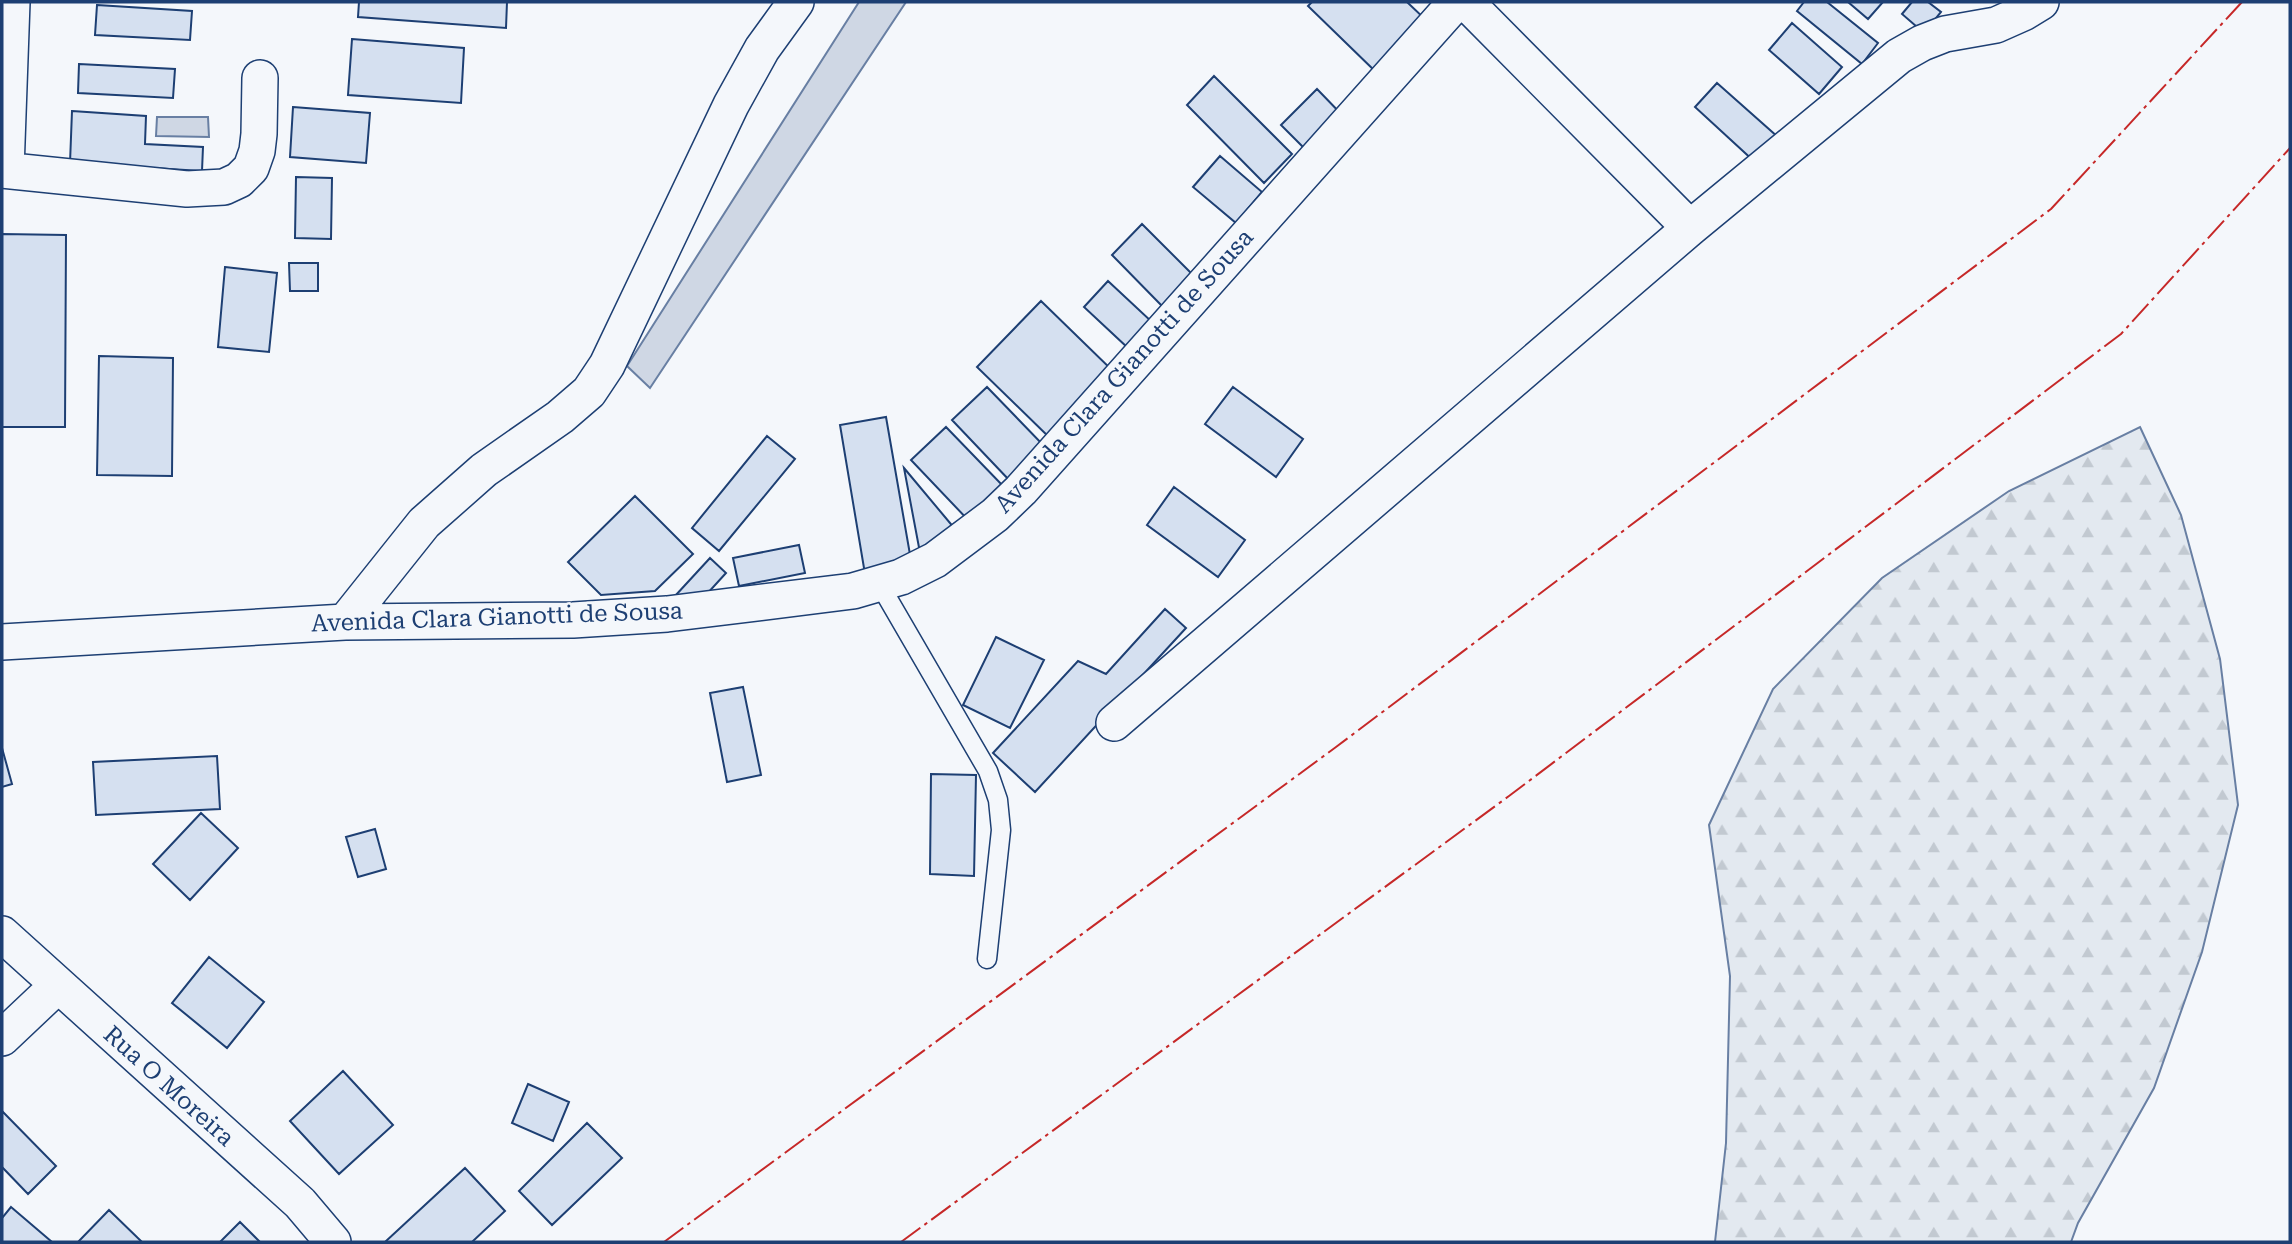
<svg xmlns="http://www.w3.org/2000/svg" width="2292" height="1244" viewBox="0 0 2292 1244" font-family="'Roboto Serif',serif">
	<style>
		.forest { fill: url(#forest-firs); stroke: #687fa3; stroke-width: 2 }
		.water { fill: #cfd7e4; stroke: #687fa3; stroke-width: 2 }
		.building { fill: #d5e0f0; stroke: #1d3f73; stroke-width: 2 }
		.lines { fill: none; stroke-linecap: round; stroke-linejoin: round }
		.service-casing { stroke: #1d3f73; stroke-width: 21 }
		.minor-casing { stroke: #1d3f73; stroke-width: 38 }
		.service { stroke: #f4f7fb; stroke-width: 18 }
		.minor { stroke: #f4f7fb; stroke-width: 35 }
		.power { stroke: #c62828; stroke-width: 2; stroke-dasharray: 24 5 3.5 5; stroke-linecap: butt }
		.labels { text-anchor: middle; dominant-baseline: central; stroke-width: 5; stroke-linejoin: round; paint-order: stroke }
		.street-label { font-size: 24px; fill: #1d3f73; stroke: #f4f7fb }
	</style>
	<defs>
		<pattern id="forest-firs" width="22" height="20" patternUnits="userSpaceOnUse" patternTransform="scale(1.75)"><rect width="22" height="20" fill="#e3e9f0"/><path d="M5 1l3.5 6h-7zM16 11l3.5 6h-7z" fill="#c2c9d1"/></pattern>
	</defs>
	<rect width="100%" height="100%" fill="#f4f7fb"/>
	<!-- forest -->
	<path class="forest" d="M2140,427l41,88 39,144 18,146 -36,147 -48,136 -76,135 -7,19h-356l11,-99 4,-167 -21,-151 64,-136 109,-111 127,-87z"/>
	<!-- water -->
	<path class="water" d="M859,2h47l-256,386 -23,-22z
		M157,117h51l1,20 -53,-1z"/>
	<!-- building -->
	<path class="building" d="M359,2h148l-1,26 -148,-11z
		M1312,2h95l20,19 -49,53 -70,-68z
		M1804,2h23l51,41 -16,21 -65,-53z
		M1848,2h35l-15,17z
		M1912,2h16l13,10 -17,21 -22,-19z
		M97,5l95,6 -2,29 -95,-5z
		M1792,23l50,44 -23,27 -50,-44z
		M352,39l112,9 -3,55 -113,-8z
		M79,64l96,5 -2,29 -95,-5z
		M1214,76l78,78 -28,29 -77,-78z
		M1717,83l62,55 -23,25 -61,-56z
		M1317,89l29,30 -36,35 -29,-29z
		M293,107l77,6 -4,50 -76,-6z
		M72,111l74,5 -1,28 58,3 -1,24 -132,-8z
		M1220,156l42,36 -26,31 -43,-36z
		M296,177l36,1 -1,61 -36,-1z
		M1142,224l53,53 -31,31 -52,-53z
		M2,234l64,1 -1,192h-63z
		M289,263h29v28h-28z
		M225,267l52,6 -8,79 -51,-5z
		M1108,281l44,41 -24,26 -44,-41z
		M1041,301l74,72 -62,68 -76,-74z
		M99,356l74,2 -1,118 -75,-1z
		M987,387l59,61 -35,34 -59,-62z
		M1233,387l70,52 -27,38 -71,-53z
		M886,417l26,149 -47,8 -25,-149z
		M946,427l59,61 -35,34 -59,-62z
		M767,436l28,23 -76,92 -27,-23z
		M904,468l51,61 -34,29z
		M1174,487l71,53 -27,37 -71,-52z
		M635,496l58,58 -38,37 -54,4 -33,-33z
		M799,545l6,28 -66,13 -6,-28z
		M710,558l16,15 -20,22 -31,1z
		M1165,609l21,19 -151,164 -42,-39 85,-92 28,13z
		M996,637l48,23 -34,68 -47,-23z
		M743,687l18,88 -34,7 -17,-89z
		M2,748l10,36 -10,3z
		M217,756l3,53 -124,6 -3,-53z
		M931,774l45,1 -2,101 -44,-2z
		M201,813l37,35 -48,52 -37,-36z
		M375,829l11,40 -28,8 -12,-40z
		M209,957l55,45 -37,46 -55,-45z
		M343,1071l50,54 -54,49 -49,-53z
		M528,1084l41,18 -16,39 -41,-18z
		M2,1111l54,55 -28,28 -26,-27z
		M587,1123l35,35 -70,67 -33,-34z
		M465,1168l40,43 -33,31h-87z
		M11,1207l41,35h-50v-24z
		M109,1210l33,32h-64z
		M240,1222l20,20h-40z"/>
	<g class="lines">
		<!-- service casing -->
		<g class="service-casing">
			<path id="service" d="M880,585l108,186 10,29 3,30 -14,129"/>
		</g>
		<!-- minor casing -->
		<g class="minor-casing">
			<path id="minor" d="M1466,2l224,226
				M2,170l185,19 37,-2 15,-7 12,-12 6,-17 2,-17 1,-56
				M6,170l6,-168
				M345,622l79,-99 60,-53 76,-53 29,-25 18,-27 124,-260 31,-56 34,-47
				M2,642l343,-20 228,-2 94,-6 186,-23 48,-14 34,-17 60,-45 26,-25 435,-488
				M1114,723l576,-495 209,-172 23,-13 23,-9 51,-9 27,-12 18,-11
				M2,934l298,269 33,39
				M2,1038l55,-52"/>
		</g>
		<!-- service -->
		<use href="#service" class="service"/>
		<!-- minor -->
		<use href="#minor" class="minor"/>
		<!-- power -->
		<path class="power" d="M664,1242l672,-495 715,-538 191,-207
			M901,1242l608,-446 612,-462 169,-186"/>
	</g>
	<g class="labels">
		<!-- street labels -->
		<g class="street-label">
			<text transform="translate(1124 371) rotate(-48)">Avenida Clara Gianotti de Sousa</text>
			<text transform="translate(497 617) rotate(-2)">Avenida Clara Gianotti de Sousa</text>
			<text transform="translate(169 1086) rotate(42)">Rua O Moreira</text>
		</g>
	</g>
	<!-- border -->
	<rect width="2292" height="1244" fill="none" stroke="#1d3f73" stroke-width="7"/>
</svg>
